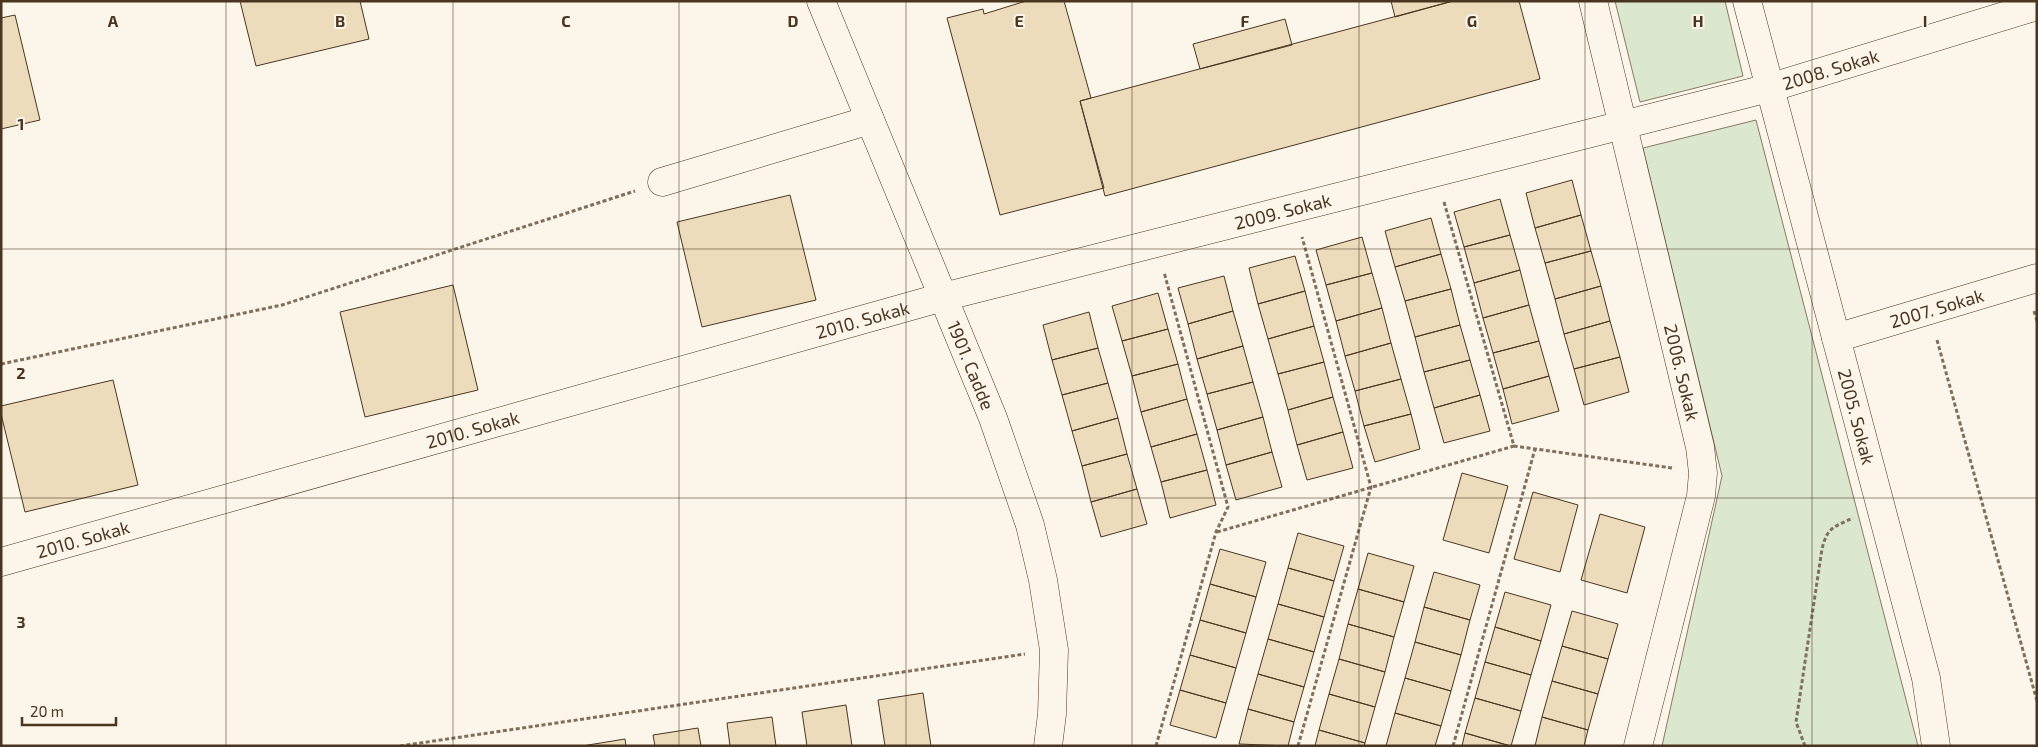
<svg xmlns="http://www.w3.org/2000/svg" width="2038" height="747" viewBox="0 0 2038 747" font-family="'Exo 2',sans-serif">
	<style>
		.green { fill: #dce7d0; stroke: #887966 }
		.building { fill: #ecdcbc; stroke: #4a3520 }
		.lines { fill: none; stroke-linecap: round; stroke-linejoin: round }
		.street-casing { stroke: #4a3520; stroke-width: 29 }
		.secondary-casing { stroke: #4a3520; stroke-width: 29 }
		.path { stroke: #7f6f5c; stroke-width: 3; stroke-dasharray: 4 2.5; stroke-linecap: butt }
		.street { stroke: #fbf6e9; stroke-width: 28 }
		.secondary { stroke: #fbf6e9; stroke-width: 28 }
		.grid { fill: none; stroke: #4a3520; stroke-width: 1; stroke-opacity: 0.55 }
		.labels { text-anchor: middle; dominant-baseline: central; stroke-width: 4; stroke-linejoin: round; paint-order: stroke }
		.street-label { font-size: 18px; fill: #4a3520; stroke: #fbf6e9 }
		.grid-label { font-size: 16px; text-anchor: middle; font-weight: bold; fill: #4a3520; stroke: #fbf6e9; stroke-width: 4; stroke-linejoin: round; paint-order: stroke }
	</style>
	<rect width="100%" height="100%" fill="#fbf6e9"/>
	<!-- green -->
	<path class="green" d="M1615,1h110l18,75 -103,26z
		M1756,120l162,626h-256l60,-270 -79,-328z"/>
	<!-- building -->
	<path class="building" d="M240,1h120l9,38 -113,27z
		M1026,1h38l27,97 -11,3 24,87 -104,27 -53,-197 36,-9 1,5z
		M1391,1h62l-58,16z
		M1453,1h66l21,78 -435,117 -25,-95z
		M15,15l25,105 -39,9v-111z
		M1285,19l7,26 -92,24 -7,-25z
		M1572,180l9,35 -46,13 -9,-35z
		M790,195l26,105 -114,27 -25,-105z
		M1500,199l10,36 -46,12 -10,-35z
		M1581,215l10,36 -46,12 -10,-35z
		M1431,218l10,36 -46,13 -10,-36z
		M1510,235l10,35 -46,13 -10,-36z
		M1362,237l10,36 -46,12 -10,-35z
		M1591,251l10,35 -46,13 -10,-36z
		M1441,254l10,35 -46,12 -10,-34z
		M1295,256l10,35 -47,13 -9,-36z
		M1520,270l9,35 -46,13 -9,-35z
		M1372,273l10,35 -46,13 -10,-36z
		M1224,276l9,35 -45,13 -10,-36z
		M453,285l25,105 -113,27 -25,-105z
		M1601,286l9,35 -46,13 -9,-35z
		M1451,289l9,36 -45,12 -10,-36z
		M1305,291l9,35 -46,13 -10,-35z
		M1158,293l10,36 -46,12 -10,-35z
		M1529,305l10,36 -46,12 -10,-35z
		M1382,308l9,35 -46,13 -9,-35z
		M1233,311l10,35 -46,13 -9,-35z
		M1089,312l9,36 -46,12 -9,-35z
		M1610,321l10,36 -46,12 -10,-35z
		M1460,325l10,35 -46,12 -9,-35z
		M1314,326l10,36 -46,12 -10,-35z
		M1168,329l10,35 -46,12 -10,-35z
		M1539,341l10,35 -46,13 -10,-36z
		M1391,343l10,36 -46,12 -10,-35z
		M1243,346l10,36 -46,12 -10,-35z
		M1098,348l10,35 -46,12 -10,-35z
		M1620,357l9,35 -45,13 -10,-36z
		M1470,360l10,35 -46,13 -10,-36z
		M1324,362l9,35 -45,13 -10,-36z
		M1178,364l9,35 -46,13 -9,-36z
		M1549,376l10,35 -47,13 -9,-35z
		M1401,379l10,35 -47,12 -9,-35z
		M113,380l25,105 -113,27 -24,-98v-8z
		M1253,382l10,35 -46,13 -10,-36z
		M1108,383l10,35 -46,13 -10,-36z
		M1480,395l10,36 -46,12 -10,-35z
		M1333,397l10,35 -46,13 -9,-35z
		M1187,399l10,35 -46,13 -10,-35z
		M1411,414l9,35 -45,13 -11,-36z
		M1263,417l9,35 -46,13 -9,-35z
		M1118,418l9,36 -45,12 -10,-35z
		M1343,432l10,36 -46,12 -10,-35z
		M1197,434l10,36 -46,12 -10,-35z
		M1272,452l10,35 -46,13 -10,-35z
		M1127,454l10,35 -46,13 -9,-36z
		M1207,470l9,35 -46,13 -9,-36z
		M1462,473l46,13 -19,67 -46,-13z
		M1137,489l10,35 -46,13 -10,-35z
		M1533,492l45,13 -18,67 -46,-13z
		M1600,514l45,13 -18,66 -46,-13z
		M1298,533l46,13 -10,35 -46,-13z
		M1220,549l46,13 -10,35 -46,-13z
		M1368,553l46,13 -10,36 -46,-13z
		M1288,568l46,13 -10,36 -46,-13z
		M1434,572l46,13 -10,35 -46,-13z
		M1210,584l46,13 -10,36 -46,-13z
		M1358,589l46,13 -10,35 -46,-13z
		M1505,592l46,13 -10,36 -46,-14z
		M1278,604l46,13 -10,35 -46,-13z
		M1424,607l46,13 -9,35 -46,-13z
		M1572,611l46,13 -10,35 -46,-13z
		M1200,620l46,13 -10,35 -46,-13z
		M1348,624l46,13 -9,35 -46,-13z
		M1495,627l46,14 -10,34 -46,-13z
		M1268,639l46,13 -10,35 -46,-13z
		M1415,642l46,13 -10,36 -46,-13z
		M1562,646l46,13 -10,35 -46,-13z
		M1190,655l46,13 -10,35 -46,-13z
		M1339,659l46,13 -10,35 -46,-13z
		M1485,662l46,13 -10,36 -46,-13z
		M1258,674l46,13 -10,35 -46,-13z
		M1405,678l46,13 -10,35 -46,-13z
		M1552,681l46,13 -10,36 -46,-13z
		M1180,690l46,13 -10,35 -46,-13z
		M923,693l8,53h-46l-7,-46z
		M1329,694l46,13 -10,36 -46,-13z
		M1475,698l46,13 -10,35 -46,-13z
		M846,705l6,41h-45l-5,-34z
		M1248,709l46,13 -6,24 -49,-2z
		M1395,713l46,13 -6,20h-49z
		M772,717l4,29h-46l-3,-23z
		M1542,717l46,13 -4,16h-49z
		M698,728l3,18h-46l-2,-11z
		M1319,730l46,13 -1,3h-49z
		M1465,733l45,13h-48z
		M625,739l1,7h-44z"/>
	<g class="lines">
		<!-- street casing -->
		<g class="street-casing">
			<g id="street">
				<path id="s1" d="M1593,1l107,446 3,26 -2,23 -63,250"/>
				<path id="s2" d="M1747,1l179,677 10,68"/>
				<path d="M662,182l208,-62"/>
				<path id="s3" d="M1836,338l201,-60"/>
				<path id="s4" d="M1,562l942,-265 826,-209 268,-82"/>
			</g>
		</g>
		<!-- secondary casing -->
		<g class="secondary-casing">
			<g id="secondary">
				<path id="s5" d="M821,1l172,417 37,107 13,55 11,70 -2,64 -4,32"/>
			</g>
		</g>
		<!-- path -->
		<path class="path" d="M1444,202l70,244 158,22
			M2034,311l3,10
			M1937,340l100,361
			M1,364l281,-59 353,-114
			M1217,532l297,-86
			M400,746l625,-92
			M1156,746l60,-214 12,-25 -64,-235
			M1298,746l73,-259 -69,-250
			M1453,746l82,-297
			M1805,746l-9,-24 26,-173c5,-21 11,-22 31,-31"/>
		<!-- street -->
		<use href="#street" class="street"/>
		<!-- secondary -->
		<use href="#secondary" class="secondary"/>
	</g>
	<!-- grid -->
	<path class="grid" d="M226,1v745M453,1v745M679,1v745M906,1v745M1132,1v745M1359,1v745M1585,1v745M1812,1v745M1,249h2036M1,498h2036"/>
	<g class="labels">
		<!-- street labels -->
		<g class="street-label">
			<text stroke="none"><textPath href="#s4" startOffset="1895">2008. Sokak</textPath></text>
			<text stroke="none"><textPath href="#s4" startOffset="1329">2009. Sokak</textPath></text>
			<text stroke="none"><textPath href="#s3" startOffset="105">2007. Sokak</textPath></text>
			<text stroke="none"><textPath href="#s4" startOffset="895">2010. Sokak</textPath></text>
			<text stroke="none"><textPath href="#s5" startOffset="394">1901. Cadde</textPath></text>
			<text stroke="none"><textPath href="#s1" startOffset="382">2006. Sokak</textPath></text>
			<text stroke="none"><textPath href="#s2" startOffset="430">2005. Sokak</textPath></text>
			<text stroke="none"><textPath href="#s4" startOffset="490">2010. Sokak</textPath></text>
			<text stroke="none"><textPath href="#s4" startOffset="85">2010. Sokak</textPath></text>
		</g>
	</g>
	<g class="grid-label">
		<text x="113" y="27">A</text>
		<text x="340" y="27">B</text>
		<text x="566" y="27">C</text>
		<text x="793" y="27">D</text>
		<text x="1019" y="27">E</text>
		<text x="1245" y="27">F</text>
		<text x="1472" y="27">G</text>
		<text x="1698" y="27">H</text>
		<text x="1925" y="27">I</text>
		<text x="21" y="130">1</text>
		<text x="21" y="379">2</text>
		<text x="21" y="628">3</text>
	</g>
	<!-- border -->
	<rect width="2038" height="747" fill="none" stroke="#4a3520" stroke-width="5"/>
	<!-- scale -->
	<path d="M22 717v8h94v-8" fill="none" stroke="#4a3520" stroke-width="2.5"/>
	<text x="30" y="717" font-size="15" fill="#4a3520" stroke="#fbf6e9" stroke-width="4" paint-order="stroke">20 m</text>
</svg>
